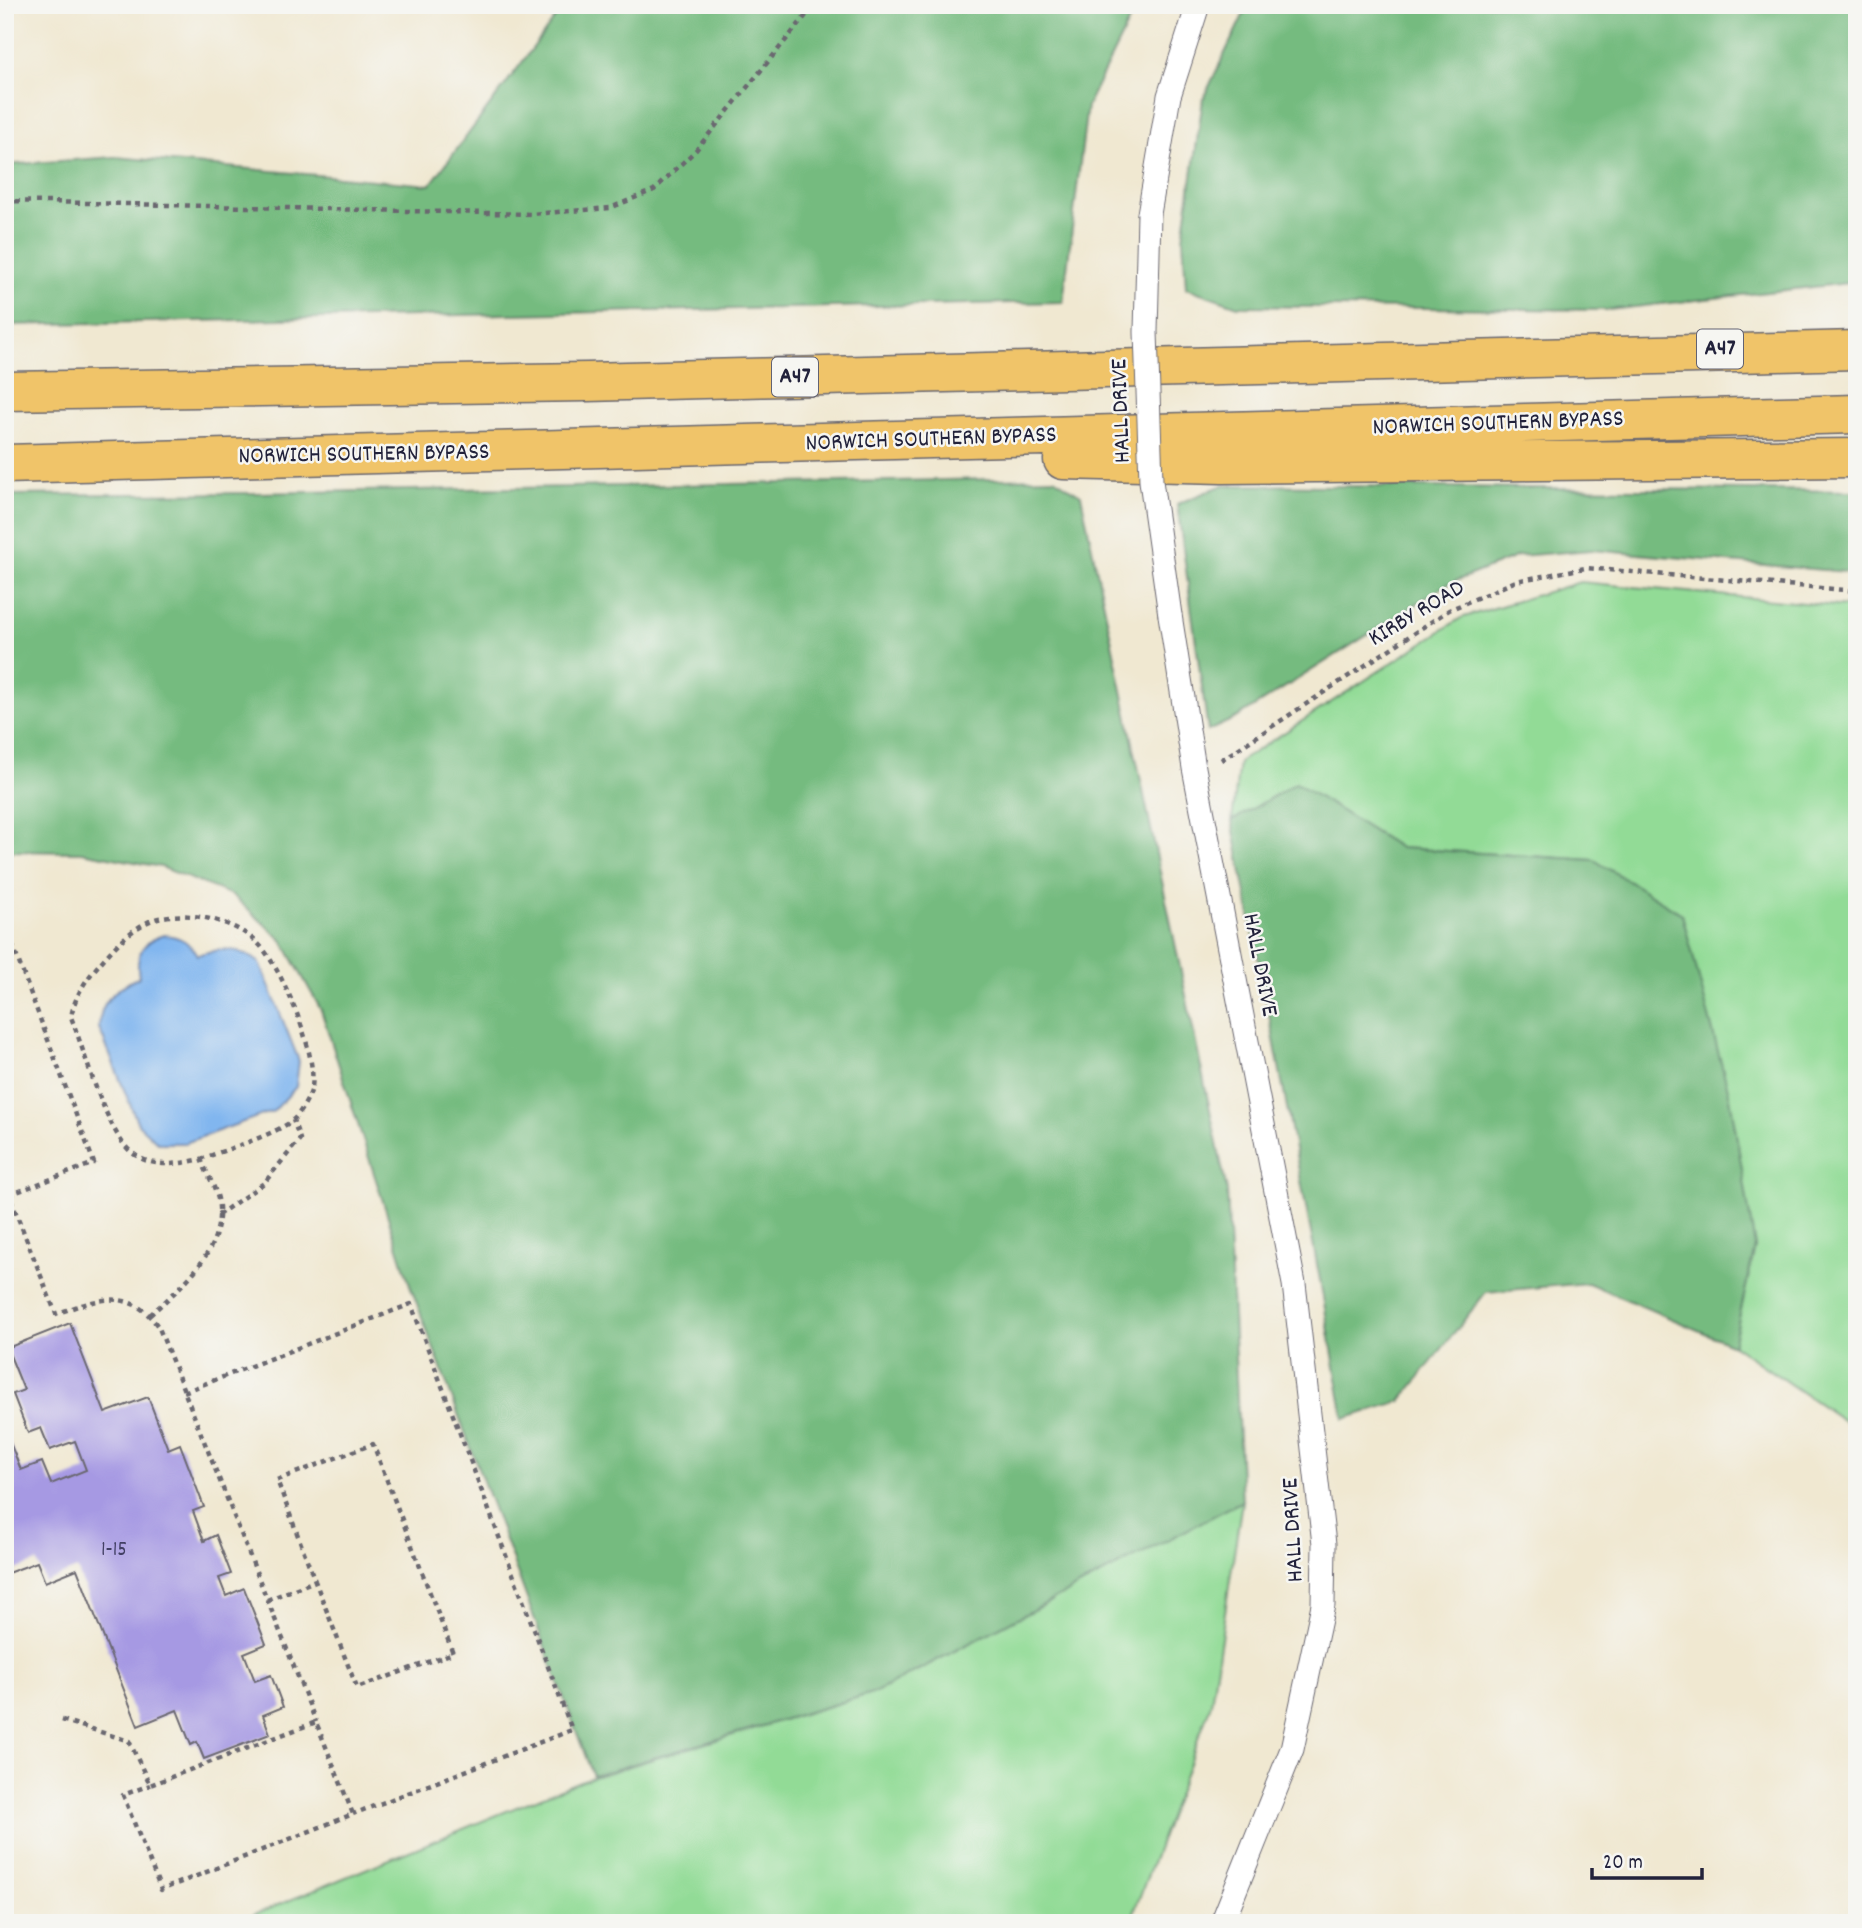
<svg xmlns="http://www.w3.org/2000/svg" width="1862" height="1928" viewBox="0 0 1862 1928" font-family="Dekko,sans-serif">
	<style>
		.green { fill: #92db96; stroke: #5a7e68; stroke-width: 2 }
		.forest { fill: #75bb7f; stroke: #4c6e5d; stroke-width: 2 }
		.water { fill: #81b6ef; stroke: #526c95; stroke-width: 2 }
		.building { fill: #a699e3 }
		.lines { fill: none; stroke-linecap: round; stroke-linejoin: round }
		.lane-casing { stroke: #6a6770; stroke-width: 25 }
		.highway-casing { stroke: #6a6770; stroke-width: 41 }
		.path { stroke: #6a6770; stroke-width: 4.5; stroke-dasharray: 5 5; stroke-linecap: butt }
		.lane { stroke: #fff; stroke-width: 23 }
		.highway { stroke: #f0c469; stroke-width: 38 }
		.lane-bridge-casing { stroke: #6a6770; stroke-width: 25; stroke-linecap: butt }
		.lane-bridge { stroke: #fff; stroke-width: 23 }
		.labels { text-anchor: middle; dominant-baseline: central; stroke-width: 5; stroke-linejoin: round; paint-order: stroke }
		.number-label { font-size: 21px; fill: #434065 }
		.shield { fill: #f6f6f2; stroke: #626272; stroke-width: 2 }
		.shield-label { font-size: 23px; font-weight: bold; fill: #22223b }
		.street-label { font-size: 24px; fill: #22223b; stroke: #f6f6f2 }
	</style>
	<rect width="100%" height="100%" fill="#f6f6f2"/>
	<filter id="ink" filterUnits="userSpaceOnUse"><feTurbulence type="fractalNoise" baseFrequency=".0143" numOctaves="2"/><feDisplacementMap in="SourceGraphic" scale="14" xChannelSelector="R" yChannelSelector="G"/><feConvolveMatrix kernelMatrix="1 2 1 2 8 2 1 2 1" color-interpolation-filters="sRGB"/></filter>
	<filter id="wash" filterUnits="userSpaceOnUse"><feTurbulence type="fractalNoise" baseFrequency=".00686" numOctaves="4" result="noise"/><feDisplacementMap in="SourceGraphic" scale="28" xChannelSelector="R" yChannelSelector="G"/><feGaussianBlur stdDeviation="1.57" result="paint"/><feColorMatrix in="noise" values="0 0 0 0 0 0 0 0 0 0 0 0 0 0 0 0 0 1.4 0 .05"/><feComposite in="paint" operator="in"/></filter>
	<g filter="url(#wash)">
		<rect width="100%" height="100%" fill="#f0e8d1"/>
		<!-- green -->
		<path class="green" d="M1580,582l277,26v822l-124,-85 22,-98 -161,-387 -194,-12 -104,-65 -64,38 7,-59 222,-144z
			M1242,1501l-31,203 -81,219h-896l346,-142 296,-89z"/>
		<!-- forest -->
		<path class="forest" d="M565,5h572l-50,101 -24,196 -1058,23v-160l110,-8 315,28z
			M1248,5h609v277l-249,28 -370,-4 -52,-18 -3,-50 20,-139z
			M1054,478l27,17 146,696 15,310 -366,191 -283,84 -183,-491 -89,-275 -39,-70 -50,-45 -71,-28 -79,-15 -77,-1v-356l250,-2z
			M1223,485l634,6v82l-266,-23 -73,6 -70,28 -210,133 -30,14 -31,-227z
			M1296,783l104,65 194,12 88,54 48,183 25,150 -22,98 -145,-62 -102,9 -85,109 -57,18 -24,-139 -88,-459z"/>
		<!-- water -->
		<path class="water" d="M164,935c16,1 26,7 33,20 25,-8 42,-8 63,8l39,98 -3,26 -22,24 -89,32h-27l-20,-19 -39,-96c0,-27 17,-40 40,-51 -4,-22 3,-36 25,-42z"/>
		<g id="blocks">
			<!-- building -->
			<path class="building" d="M70,1323l35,90 43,-16 20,52 12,-5 24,63 -11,4 11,30 12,-6 15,39 -12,4 7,18 18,-8 22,56 -22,9 11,28 16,-6 12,32 -20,8 7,19 -66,25 -7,-17 -6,3 -14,-35 -39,16 -61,-157 -32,13 -8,-20 -32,12v-144l16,40 21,-8 9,22 35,-14 -11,-29 -25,9 -9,-22 -13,5 -15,-39 11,-4 -17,-42z"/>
		</g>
	</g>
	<g filter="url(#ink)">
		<use href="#blocks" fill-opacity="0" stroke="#6a6770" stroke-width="2"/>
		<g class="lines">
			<!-- lane casing -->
			<g class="lane-casing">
				<path id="lane" d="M1149,214l20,-118 29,-91
					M1170,615l24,153 100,516 30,260 -1,61 -31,144 -70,174"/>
			</g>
			<!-- highway casing -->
			<g class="highway-casing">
				<path id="highway" d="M5,391l582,-9 1270,-32
					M1063,460l159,4 635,-6
					M5,464l1852,-50"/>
			</g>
			<!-- path -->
			<path class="path" d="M814,5l-6,8 14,-8
				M5,201l525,13 80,-6 44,-18 42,-40 112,-137
				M1221,760l228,-150 67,-29 69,-13 272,23
				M5,925l89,238 -85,32 47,119c40,-15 75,-28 103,14l157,394
				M5,1184l4,11
				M218,1215l46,-32 36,-44 -7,-19
				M150,1315c33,-30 77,-66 68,-116 -3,-13 -12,-27 -17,-40 -24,6 -52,10 -72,-9 -24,-23 -45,-100 -58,-133 5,-28 22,-46 41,-67 11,-12 26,-25 43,-31 33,-10 86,2 108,30 22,27 54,104 49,138 -1,8 -12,26 -18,32 -16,15 -72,32 -93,40
				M184,1392l227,-88 161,426 -219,84
				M267,1600l48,-19 42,107 96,-35 -80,-209 -96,36 38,101
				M62,1720l67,21 21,44 166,-63 37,92 -192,76 -38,-95 27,-10"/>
			<!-- lane -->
			<use href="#lane" class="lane"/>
			<!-- highway -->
			<use href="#highway" class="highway"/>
			<!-- lane-bridge casing -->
			<g class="lane-bridge-casing">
				<path id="lane-bridge" d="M1149,214l-3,118 5,149 19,134"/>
			</g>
			<!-- lane-bridge -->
			<use href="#lane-bridge" class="lane-bridge"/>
		</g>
	</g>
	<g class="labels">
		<!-- number labels -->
		<g class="number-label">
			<text x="114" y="1551">1-15</text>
		</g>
		<!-- shield labels -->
		<g class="shield">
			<rect x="1697" y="329.5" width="46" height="39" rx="5"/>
			<rect x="772" y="357.5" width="46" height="39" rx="5"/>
		</g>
		<g class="shield-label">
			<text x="1720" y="349">A47</text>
			<text x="795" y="377">A47</text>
		</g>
		<!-- street labels -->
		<g class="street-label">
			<text transform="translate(1122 411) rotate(-92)">HALL DRIVE</text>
			<text transform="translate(1498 424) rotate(-2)">NORWICH SOUTHERN BYPASS</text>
			<text transform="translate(931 440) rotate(-2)">NORWICH SOUTHERN BYPASS</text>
			<text transform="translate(364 455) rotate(-1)">NORWICH SOUTHERN BYPASS</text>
			<text transform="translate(1417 614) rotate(-31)">KIRBY ROAD</text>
			<text transform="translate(1259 965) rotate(79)">HALL DRIVE</text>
			<text transform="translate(1294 1530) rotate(-93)">HALL DRIVE</text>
		</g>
	</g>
	<!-- margin -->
	<rect width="1862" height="1928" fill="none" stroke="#f6f6f2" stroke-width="28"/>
	<!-- scale -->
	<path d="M1592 1868v10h110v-10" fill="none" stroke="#22223b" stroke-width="3.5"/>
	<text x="1603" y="1868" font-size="21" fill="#22223b" stroke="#f6f6f2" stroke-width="5" paint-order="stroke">20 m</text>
</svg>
